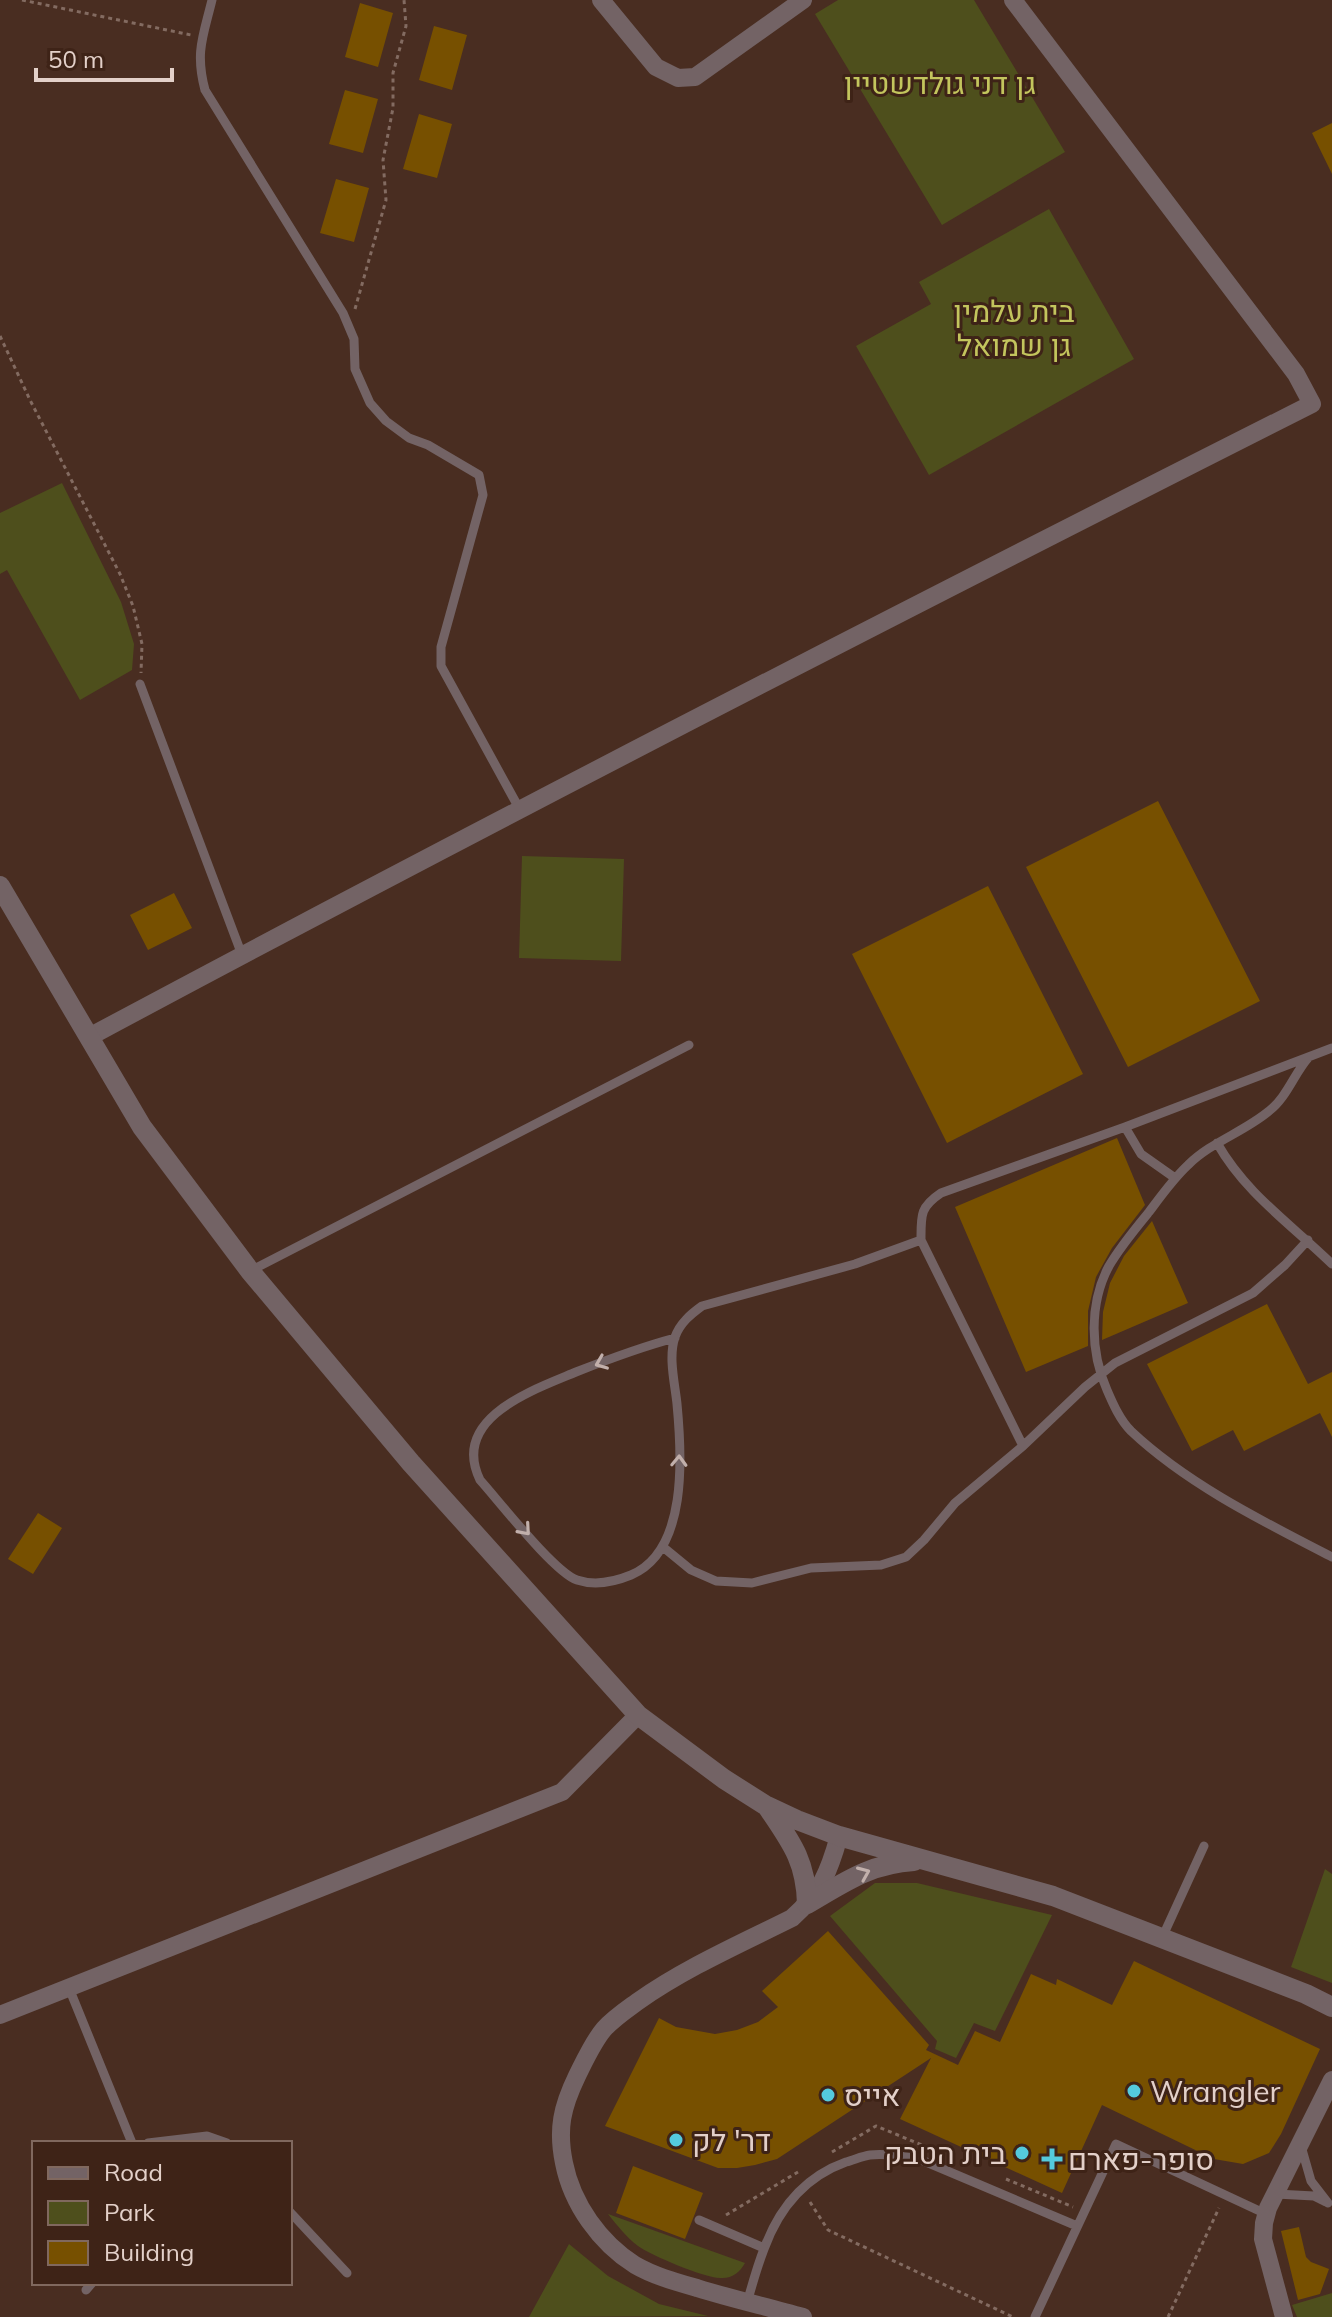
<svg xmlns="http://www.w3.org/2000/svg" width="1332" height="2317" viewBox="0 0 1332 2317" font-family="Mulish,Heebo,sans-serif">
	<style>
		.green { fill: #4e4f1c }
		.building { fill: #775000 }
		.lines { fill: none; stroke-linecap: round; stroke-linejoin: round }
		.path { stroke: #836b61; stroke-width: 3; stroke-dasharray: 4 4; stroke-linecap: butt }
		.service { stroke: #736365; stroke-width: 9 }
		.minor { stroke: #736365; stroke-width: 18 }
		.tertiary { stroke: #736365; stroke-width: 20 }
		.oneway { stroke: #c1afab }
		.poi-dot { fill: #54cadd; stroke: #3e2317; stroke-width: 3 }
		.labels { text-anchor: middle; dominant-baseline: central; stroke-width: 6; stroke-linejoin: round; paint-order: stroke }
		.park-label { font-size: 30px; fill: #c3c55d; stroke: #3e2317 }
		.poi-label { font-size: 30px; fill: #e3d0c9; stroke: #3e2317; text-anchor: start }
	</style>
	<rect width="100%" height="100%" fill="#492d21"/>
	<!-- green -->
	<path class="green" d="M838,0h136l91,152 -123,73 -127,-211z
		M1049,209l85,150 -205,116 -73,-129 75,-42 -12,-22z
		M62,483l59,119 13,42 -2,26 -52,30 -73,-130 -7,4v-61z
		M522,856l102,3 -3,102 -102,-3z
		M1325,1869l7,5v109l-41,-16z
		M875,1883h42l135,32 -57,116 -21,-8 -18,35 -21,-9 2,-8 -107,-125z
		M608,2214l137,49c-5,9 -13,16 -25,15 -15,0 -70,-23 -82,-32 -12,-9 -21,-21 -30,-32z
		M569,2244l39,32 51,28 49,12 -179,1z
		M1332,2293v24h-35l-5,-12z"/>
	<!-- building -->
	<path class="building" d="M360,3l33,10 -15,54 -33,-10z
		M434,26l33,9 -15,55 -33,-10z
		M345,90l33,9 -15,54 -34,-9z
		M419,114l33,10 -15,54 -34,-9z
		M1332,123v51l-20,-41z
		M336,179l33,9 -15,54 -34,-9z
		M1158,801l102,200 -132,66 -102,-200z
		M988,886l95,188 -136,69 -95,-189z
		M174,893l18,35 -44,22 -18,-35z
		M1117,1138l28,67 -33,43 -16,29 -8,34v35l-62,26 -71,-165z
		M1152,1221l36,82 -86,37 1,-28 7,-29 14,-27z
		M1267,1304l41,80 24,-12v65l-12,-24 -76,38 -11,-21 -41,21 -45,-87z
		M38,1513l24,15 -29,46 -25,-15z
		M828,1931l101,114 -3,5 32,15 17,-34 25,11 31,-68 25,11 1,-6 55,26 22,-44 186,88 -39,85 -12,19 -26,11 -29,-5 -112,-54 -40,88 -162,-74 31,-61 -154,101 -22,6 -18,3h-19l-113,-42 54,-108 17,9 39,7 22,-4 21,-8 20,-15 -16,-16z
		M633,2166l70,27 -18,46 -69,-26z
		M1299,2227l7,30 5,5 18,7 -9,25 -22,6 -17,-69z"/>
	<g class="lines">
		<!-- path -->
		<path class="path" d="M22,0l169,35
			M355,309l31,-109 -3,-40 10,-52v-35l13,-47 -2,-26
			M0,336l30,64 90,174 13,32 9,38 -1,29
			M832,2152l44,-26 46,19
			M1006,2179l67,28
			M810,2202l18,28 185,87
			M726,2215l72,-43
			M1168,2317l51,-109"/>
		<!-- service -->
		<path class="service" d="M212,0c-9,37 -17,52 -7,90l138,223 11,26 1,30 15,34 16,18 23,17 19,7 51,30 4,20 -42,152v19l79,144
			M140,684l102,271
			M1308,1058c-14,16 -21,39 -39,53 -25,21 -58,31 -81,54 -15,14 -27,31 -39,47 -14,17 -29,35 -40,54 -20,37 -19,86 -2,124 6,14 13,30 24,41 56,53 133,91 201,126
			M1125,1127l16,27 34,24
			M1217,1143c29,51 74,81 115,121
			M250,1271l439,-226
			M675,1338c-34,9 -66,21 -99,34 -43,18 -126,46 -96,108 19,21 74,92 97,100 18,6 37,2 54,-5 57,-24 51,-119 46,-171 -2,-20 -9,-47 -2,-67 5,-14 16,-23 27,-31l153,-42 66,-24
			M1023,1446l-102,-206c0,-25 -1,-33 20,-47l184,-66 207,-79
			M663,1547l28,23 25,11 36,2 59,-15 70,-3 25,-8 18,-17 31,-37 68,-57 62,-59 30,-24 138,-70 32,-28 23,-25
			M1162,1938l42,-92
			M69,1988l63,155
			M148,2143l59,-7 20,7
			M1301,2146l10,35 17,22
			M1276,2194l38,2 12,6
			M290,2212l57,61
			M699,2220l65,28
			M86,2290l6,-7
			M747,2303c5,-18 10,-36 17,-54 15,-41 40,-72 82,-87 8,-2 16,-6 24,-7 16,-2 33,1 49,4l158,67
			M1035,2317l81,-173 150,70"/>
		<!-- minor -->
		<path class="minor" d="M601,0l55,67 22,11 17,-1 108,-77
			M89,1037c405,-217 813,-426 1223,-633l-16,-30 -283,-374
			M0,2015l562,-223 76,-77
			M803,2317c-35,-10 -71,-18 -106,-29 -21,-6 -43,-12 -62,-23 -35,-22 -63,-61 -71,-102 -7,-34 -2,-56 13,-87 8,-16 16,-34 27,-47 10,-11 22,-19 33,-27 48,-34 103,-58 155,-84 29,-26 37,-46 47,-82
			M1284,2317l-21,-78 1,-16 4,-15 64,-128"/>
		<!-- tertiary -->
		<path class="tertiary" d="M0,886l142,241 108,144 161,192 227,252 86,64 41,26 32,15 42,16 214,60 253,98 26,13
			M768,1808c23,34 38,53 39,96 38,-22 62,-40 107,-43"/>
	</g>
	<!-- one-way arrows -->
	<defs><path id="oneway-chevron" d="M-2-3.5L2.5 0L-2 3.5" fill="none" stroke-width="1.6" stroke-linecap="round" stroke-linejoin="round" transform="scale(2)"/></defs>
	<g class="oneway">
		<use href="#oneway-chevron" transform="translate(601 1363) rotate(158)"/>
		<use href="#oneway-chevron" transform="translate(679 1461) rotate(-88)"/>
		<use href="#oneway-chevron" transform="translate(525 1530) rotate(49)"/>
		<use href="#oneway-chevron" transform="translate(864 1873) rotate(-23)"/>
	</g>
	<!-- markers -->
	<g class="poi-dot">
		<circle cx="1134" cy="2091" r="8"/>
		<circle cx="828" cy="2095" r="8"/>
		<circle cx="676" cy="2140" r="8"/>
		<circle cx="1022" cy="2153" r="8"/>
		<path d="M1048 2147h8v8h8v8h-8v8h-8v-8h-8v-8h8z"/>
	</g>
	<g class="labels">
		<!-- park labels -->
		<g class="park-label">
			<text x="940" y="83">גן דני גולדשטיין</text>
			<text x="1014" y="311">בית עלמין<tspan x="1014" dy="34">גן שמואל</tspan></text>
		</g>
		<!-- poi labels -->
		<g class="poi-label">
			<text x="1150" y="2091">Wrangler</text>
			<text x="844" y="2095">אייס</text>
			<text x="692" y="2140">דר' לק</text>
			<text x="1006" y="2153" text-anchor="end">בית הטבק</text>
			<text x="1068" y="2159">סופר-פארם</text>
		</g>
	</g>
	<!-- legend -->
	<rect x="32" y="2141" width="260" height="144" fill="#3e2317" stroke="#80685e" stroke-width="2"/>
	<rect x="48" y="2167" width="40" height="12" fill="#736365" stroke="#80685e" stroke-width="2"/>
	<text x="104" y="2181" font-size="24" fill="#e3d0c9">Road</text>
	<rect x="48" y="2201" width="40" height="24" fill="#4e4f1c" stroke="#80685e" stroke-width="2"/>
	<text x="104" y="2221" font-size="24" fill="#e3d0c9">Park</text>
	<rect x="48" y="2241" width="40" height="24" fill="#775000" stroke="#80685e" stroke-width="2"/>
	<text x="104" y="2261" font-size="24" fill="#e3d0c9">Building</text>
	<!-- scale -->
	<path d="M36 68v12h136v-12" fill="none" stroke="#e3d0c9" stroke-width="4"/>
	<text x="48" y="68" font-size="24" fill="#e3d0c9" stroke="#3e2317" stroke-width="6" paint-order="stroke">50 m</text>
</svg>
